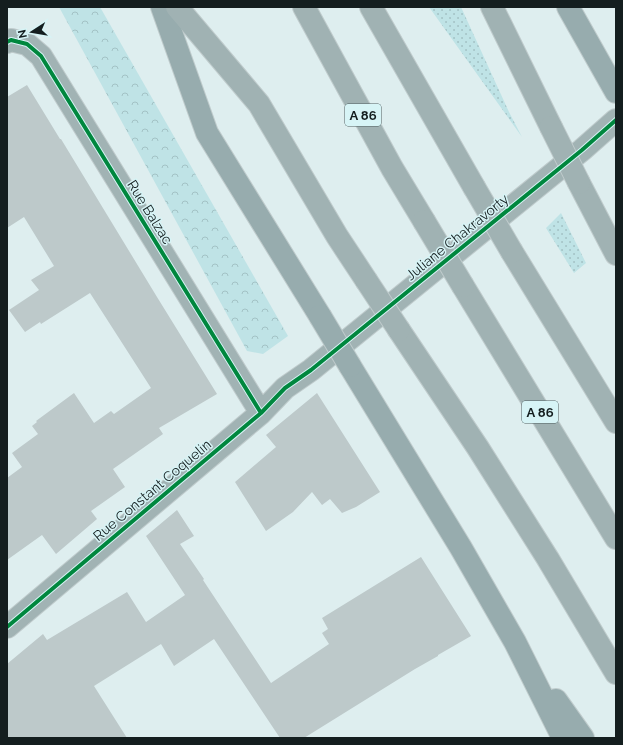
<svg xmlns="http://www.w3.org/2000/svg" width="623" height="745" viewBox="0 0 623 745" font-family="Raleway,sans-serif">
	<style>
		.grass { fill: url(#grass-dots) }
		.forest { fill: url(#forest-crowns) }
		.building { fill: #bdc9ca }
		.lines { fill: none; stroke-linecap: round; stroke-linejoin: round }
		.minor-casing { stroke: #bfcbcc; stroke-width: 24 }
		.primary-casing { stroke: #bfcbcc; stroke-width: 24 }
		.motorway-casing { stroke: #bfcbcc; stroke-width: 24 }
		.minor { stroke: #a1b3b4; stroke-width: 22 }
		.primary { stroke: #97acae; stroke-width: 22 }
		.motorway { stroke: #a0b2b3; stroke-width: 22 }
		.primary-bridge-casing { stroke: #bfcbcc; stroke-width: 24; stroke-linecap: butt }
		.motorway-bridge-casing { stroke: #bfcbcc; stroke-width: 24; stroke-linecap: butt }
		.primary-bridge { stroke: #97acae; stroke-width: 22 }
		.motorway-bridge { stroke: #a0b2b3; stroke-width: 22 }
		.cycleway-casing { stroke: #d7f4f6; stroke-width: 6 }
		.cycleway { stroke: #00873e; stroke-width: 4 }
		.labels { text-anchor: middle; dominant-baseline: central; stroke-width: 3; stroke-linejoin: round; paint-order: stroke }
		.shield { fill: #d7f4f6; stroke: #4e5e60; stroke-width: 1 }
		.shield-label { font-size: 13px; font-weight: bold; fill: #141e1f }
		.street-label { font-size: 14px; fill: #141e1f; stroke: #d7f4f6 }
	</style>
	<defs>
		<pattern id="grass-dots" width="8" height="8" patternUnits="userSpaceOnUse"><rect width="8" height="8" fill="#bfe3e6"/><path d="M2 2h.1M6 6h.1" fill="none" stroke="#a3c2c5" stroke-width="1.8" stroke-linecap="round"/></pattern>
		<pattern id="forest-crowns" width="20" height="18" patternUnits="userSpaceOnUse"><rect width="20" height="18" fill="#bfe3e6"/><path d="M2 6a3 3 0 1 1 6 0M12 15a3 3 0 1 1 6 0" fill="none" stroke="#a3c2c5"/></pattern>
	</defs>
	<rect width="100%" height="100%" fill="#deeeef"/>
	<!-- grass -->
	<path class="grass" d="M429,7h32l48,105 13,25z
		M561,213l25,50 -12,10 -28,-45z"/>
	<!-- forest -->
	<path class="forest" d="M59,7h41l188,329 -25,18 -16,-3z"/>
	<!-- building -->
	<path class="building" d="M27,85l33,54h1l96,158 60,97 -58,34 4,6 -50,35 12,18 -34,24 6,8 -41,35 -14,-19 -35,25v-82l15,-11 -10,-14 26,-19 -6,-8 5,-4 -1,-1 38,-28 20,30 17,-12 3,3 37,-26 -61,-95 -49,31 -1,-2 -15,10 -16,-22 30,-20 -8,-10 23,-14 -30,-49 -17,11v-131z
		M317,393l63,99 -24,15 -14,6 -12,-14 -8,6 -10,-13 -19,20 -27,19 -31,-49 41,-35 -10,-12z
		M177,510l17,26 -14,8 24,35 -1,1 68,103 58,-39 -7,-11 6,-4 -6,-11 99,-61 50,79 -33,19v1l-23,13 -111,69h-24l-66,-99 -40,27 -13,-22 -67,42 33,52h-120v-74l36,-30 4,6 80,-48 19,30 39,-27 -39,-59z"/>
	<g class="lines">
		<!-- minor casing -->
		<g class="minor-casing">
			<path id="minor" d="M7,42l4,-2 16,4 14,12 220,357
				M7,627l254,-214 24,-25 26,-18 271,-220 34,-30"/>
		</g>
		<!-- primary casing -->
		<g class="primary-casing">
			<path id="primary" d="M162,7l45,126 113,183
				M568,7l48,85
				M350,366l111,182 54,94 48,96
				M556,700l27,38"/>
		</g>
		<!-- motorway casing -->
		<g class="motorway-casing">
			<path id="motorway" d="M177,7l82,97 78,132 29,44
				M304,7l88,161 32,53
				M371,7l103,180
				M492,7l59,120
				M579,183l37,71
				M512,252l104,170
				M463,286l153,252
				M399,330l79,118 70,111 68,114"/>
		</g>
		<!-- minor -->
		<use href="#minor" class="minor"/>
		<!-- primary -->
		<use href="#primary" class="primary"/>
		<!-- motorway -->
		<use href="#motorway" class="motorway"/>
		<!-- primary-bridge casing -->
		<g class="primary-bridge-casing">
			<path id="primary-bridge" d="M320,316l30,50"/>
		</g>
		<!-- motorway-bridge casing -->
		<g class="motorway-bridge-casing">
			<path id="motorway-bridge" d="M551,127l28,56
				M474,187l38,65
				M424,221l39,65
				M366,280l33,50"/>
		</g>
		<!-- primary-bridge -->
		<use href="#primary-bridge" class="primary-bridge"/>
		<!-- motorway-bridge -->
		<use href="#motorway-bridge" class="motorway-bridge"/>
		<!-- cycleway casing -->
		<g class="cycleway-casing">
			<path id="cycleway" d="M7,42l4,-2 16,4 14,12 220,357
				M7,627l254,-214 24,-25 26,-18 271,-220 34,-30"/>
		</g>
		<!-- cycleway -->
		<use href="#cycleway" class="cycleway"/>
	</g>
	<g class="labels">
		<!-- shield labels -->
		<g class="shield">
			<rect x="345" y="104" width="36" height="22" rx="3"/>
			<rect x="522" y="401" width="36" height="22" rx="3"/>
		</g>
		<g class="shield-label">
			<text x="363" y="115">A 86</text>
			<text x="540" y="412">A 86</text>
		</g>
		<!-- street labels -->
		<g class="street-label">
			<text transform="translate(150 212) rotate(58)">Rue Balzac</text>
			<text transform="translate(457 237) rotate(-39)">Juliane Chakravorty</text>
			<text transform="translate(152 490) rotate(-40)">Rue Constant Coquelin</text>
		</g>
	</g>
	<!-- border -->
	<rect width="623" height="745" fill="none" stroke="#141e1f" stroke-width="16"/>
	<!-- north arrow -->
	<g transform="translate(32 32) rotate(258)" stroke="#d7f4f6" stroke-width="3" paint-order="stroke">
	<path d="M0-3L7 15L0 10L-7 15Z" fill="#141e1f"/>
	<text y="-6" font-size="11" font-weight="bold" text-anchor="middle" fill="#141e1f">N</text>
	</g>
</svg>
